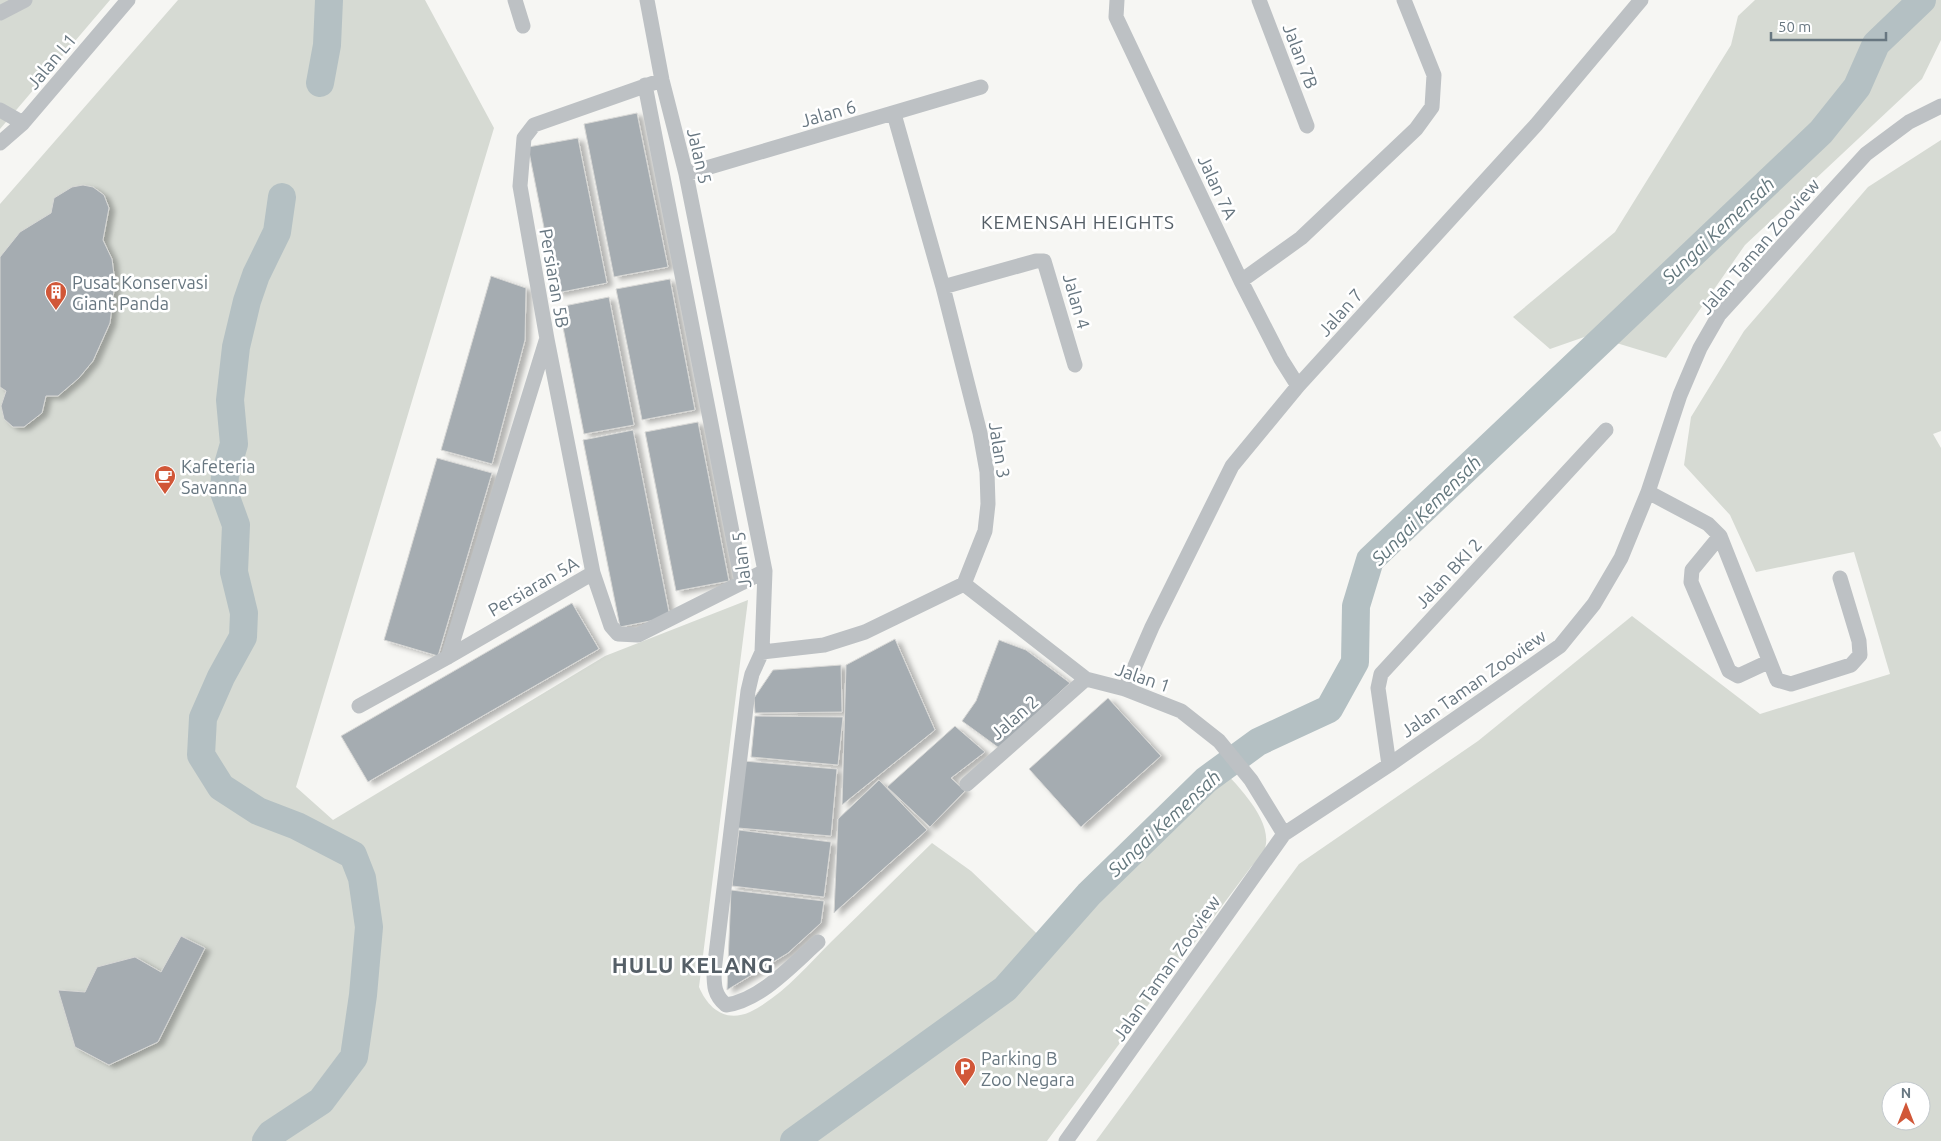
<svg xmlns="http://www.w3.org/2000/svg" width="1941" height="1141" viewBox="0 0 1941 1141" font-family="Ubuntu,sans-serif">
	<style>
		.green { fill: #d6dad3; fill-rule: evenodd }
		.lines { fill: none; stroke-linecap: round; stroke-linejoin: round }
		.river { stroke: #b4c0c3; stroke-width: 28 }
		.building { fill: #a5acb1; stroke: #d7d7d5; filter: url(#shadow) }
		.street { stroke: #bdc1c4; stroke-width: 15 }
		.labels { text-anchor: middle; dominant-baseline: central; stroke-width: 5; stroke-linejoin: round; paint-order: stroke }
		.street-label { font-size: 18px; fill: #687781; stroke: #fff }
		.poi-label { font-size: 18px; fill: #687781; stroke: #fff; text-anchor: start }
		.neighbourhood-label { font-size: 19px; letter-spacing: 1px; fill: #555f67; stroke: #fff }
		.water-label { font-size: 19px; font-style: italic; fill: #63777d; stroke: #fff }
		.district-label { font-size: 22px; font-weight: bold; letter-spacing: 1px; fill: #555f67; stroke: #fff }
	</style>
	<defs>
		<filter id="shadow"><feDropShadow dx="5.5" dy="3" stdDeviation="2.5" flood-color="#0004"/></filter>
	</defs>
	<rect width="100%" height="100%" fill="#f6f6f3"/>
	<!-- green -->
	<path class="green" d="M0,0h110l-110,129z
		M178,0h247l69,128 -198,659 37,33 272,-164 143,-56 -49,387c9,21 26,36 51,25 32,-16 56,-45 81,-70 34,-33 67,-66 101,-99l39,28 81,77 104,-125 62,-59c18,21 62,61 44,91 -2,4 -7,8 -11,12l-204,274h-1047v-937z
		M1755,0h186v40l-19,39 -177,166 -79,113 -76,-23 -40,14 -37,-32 102,-85 116,-187 7,-29z
		M1941,140v291l-8,3 8,14v693h-845l203,-277 179,-123 154,-125 128,98 130,-40 -36,-122 -98,20 -26,-57 -46,-50 7,-48 53,-86 124,-144zM1891,1091h30v30h-30z"/>
	<g class="lines">
		<!-- river -->
		<path class="river" d="M320,83l7,-38 2,-45
			M266,1141l5,-7 50,-33 33,-44 9,-62 6,-68 -7,-49 -9,-23 -56,-29 -39,-15 -37,-24 -20,-32 2,-37 18,-41 22,-40 1,-24 -10,-41 2,-47 -12,-33 1,-17 9,-31 -4,-44 6,-53 11,-46 9,-26 21,-43 5,-35
			M794,1141l211,-152 84,-95 117,-114 52,-38 71,-33 26,-47 1,-56 14,-46 451,-428 36,-45 19,-43 46,-44"/>
	</g>
	<!-- building -->
	<path class="building" d="M637,113l31,154 -54,10 -30,-153z
		M578,138l29,145 -50,10 -29,-146z
		M83,185l10,2 11,8 5,13 -6,32 9,19 3,23 -5,41 -17,38 -14,17 -21,18h-12l-4,17 -18,14h-11l-9,-8 -3,-13 5,-15 -6,-4v-130l20,-25 31,-19 3,-15 18,-11z
		M491,276l35,12 -1,52 -33,124 -51,-14z
		M670,279l25,131 -53,10 -26,-131z
		M609,297l25,128 -50,9 -25,-127z
		M698,422l31,159 -53,10 -31,-159z
		M633,430l37,187 -50,10 -37,-187z
		M437,458l55,15 -54,183 -54,-16z
		M572,603l27,46 -231,133 -27,-46z
		M895,639l40,91 -93,75 4,-140z
		M999,640l27,10 44,33 -71,65 -37,-27 14,-20z
		M841,665l1,47 -87,1 -1,-15 19,-28z
		M1108,698l53,58 -80,71 -52,-58z
		M755,716l88,1 -5,48 -87,-8z
		M955,726l30,26 -34,26 14,13 -35,36 -43,-40z
		M744,761l93,8 -6,67 -93,-8z
		M879,780l48,50 -93,83 4,-94z
		M739,830l92,12 -7,55 -92,-11z
		M731,890l93,11 -3,22 -33,30 -61,37z
		M181,936l24,12 -47,94 -49,23 -34,-18 -17,-57 27,2 12,-25 38,-10 26,15z"/>
	<g class="lines">
		<!-- street -->
		<path class="street" d="M515,0l8,26
			M647,0l15,80 24,94 79,397 -3,81 -10,22 -4,17 -34,280c0,14 0,24 12,34 35,-5 66,-40 92,-63
			M1117,0l-1,17 125,264 40,78 17,27
			M1259,0l48,126
			M0,13l25,-13
			M662,80l-128,45 -10,13 -4,48 27,153 46,234 18,53 7,8 20,1 127,-64
			M645,85l97,498
			M0,110l23,13
			M0,143l23,-20 105,-123
			M686,174l295,-87
			M1241,281l60,-43 115,-109 16,-22 2,-32 -30,-75
			M943,287l93,-26h8l31,104
			M1648,492l60,32 12,12 57,144 14,4 60,-19 9,-10 -1,-14 -19,-63
			M1720,536l-28,34 -1,12 38,89 9,5 30,-14
			M964,584l122,95 39,10 56,22 38,30 32,39 33,54
			M762,652l62,-7 41,-13 99,-48 21,-53 3,-27 -1,-32 -7,-39 -37,-146 -49,-173
			M448,657l98,-316
			M1125,689l27,-62 80,-161 66,-80 238,-261 105,-125
			M359,706l89,-49 145,-84
			M1389,765l-11,-77 3,-14 225,-244
			M967,784l119,-105
			M1066,1141l218,-307 105,-69 171,-119 34,-42 27,-46 27,-66 32,-97 20,-47 19,-33 147,-161 43,-32 32,-16"/>
	</g>
	<!-- icons -->
	<defs>
		<g id="building-pin" transform="scale(1.125)"><path d="M0 17L-7.5 6A9.5 9.5 0 1 1 7.5 6Z" fill="#d15738" stroke="#fff"/><path d="M-4-6H4V6H1V3H-1V6H-4ZM-2.5-4.3h1.7v1.8h-1.7ZM.8-4.3h1.7v1.8H.8ZM-2.5-1h1.7V.8h-1.7ZM.8-1h1.7V.8H.8Z" fill="#fff"/></g>
		<g id="cafe-pin" transform="scale(1.125)"><path d="M0 17L-7.5 6A9.5 9.5 0 1 1 7.5 6Z" fill="#d15738" stroke="#fff"/><path d="M-5.5-4.5H6V0H3Q3 3.5 0 3.5H-2.5Q-5.5 3.5-5.5 0ZM3-3.2v2h1.7v-2ZM-6 4.5H4V6H-6Z" fill="#fff"/></g>
		<g id="parking-pin" transform="scale(1.125)"><path d="M0 17L-7.5 6A9.5 9.5 0 1 1 7.5 6Z" fill="#d15738" stroke="#fff"/><path d="M-3.5-5.5H1a3.5 3.5 0 0 1 0 7H-1V5.5H-3.5ZM-1-3.4V-.6H.8a1.4 1.4 0 0 0 0-2.8Z" fill="#fff"/></g>
	</defs>
	<g fill-rule="evenodd">
		<use href="#building-pin" x="56" y="292"/>
		<use href="#cafe-pin" x="165" y="476"/>
		<use href="#parking-pin" x="965" y="1068"/>
	</g>
	<g class="labels">
		<!-- street labels -->
		<g class="street-label">
			<text transform="translate(1301 56) rotate(69)">Jalan 7B</text>
			<text transform="translate(51 61) rotate(-50)">Jalan L1</text>
			<text transform="translate(828 113) rotate(-16)">Jalan 6</text>
			<text transform="translate(700 156) rotate(77)">Jalan 5</text>
			<text transform="translate(1218 187) rotate(65)">Jalan 7A</text>
			<text transform="translate(1759 246) rotate(-49)">Jalan Taman Zooview</text>
			<text transform="translate(555 278) rotate(80)">Persiaran 5B</text>
			<text transform="translate(1077 301) rotate(74)">Jalan 4</text>
			<text transform="translate(1340 312) rotate(-48)">Jalan 7</text>
			<text transform="translate(1000 450) rotate(81)">Jalan 3</text>
			<text transform="translate(741 560) rotate(-97)">Jalan 5</text>
			<text transform="translate(1448 573) rotate(-47)">Jalan BKI 2</text>
			<text transform="translate(533 586) rotate(-30)">Persiaran 5A</text>
			<text transform="translate(1143 677) rotate(19)">Jalan 1</text>
			<text transform="translate(1473 683) rotate(-35)">Jalan Taman Zooview</text>
			<text transform="translate(1014 717) rotate(-41)">Jalan 2</text>
			<text transform="translate(1166 968) rotate(-55)">Jalan Taman Zooview</text>
		</g>
		<!-- poi labels -->
		<g class="poi-label">
			<text x="72" y="282">Pusat Konservasi<tspan x="72" dy="21">Giant Panda</tspan></text>
			<text x="181" y="466">Kafeteria<tspan x="181" dy="21">Savanna</tspan></text>
			<text x="981" y="1058">Parking B<tspan x="981" dy="21">Zoo Negara</tspan></text>
		</g>
		<!-- neighbourhood labels -->
		<g class="neighbourhood-label">
			<text x="1078" y="222">KEMENSAH HEIGHTS</text>
		</g>
		<!-- water labels -->
		<g class="water-label">
			<text transform="translate(1718 230) rotate(-43)">Sungai Kemensah</text>
			<text transform="translate(1426 510) rotate(-45)">Sungai Kemensah</text>
			<text transform="translate(1164 823) rotate(-43)">Sungai Kemensah</text>
		</g>
		<!-- district labels -->
		<g class="district-label">
			<text x="693" y="964">HULU KELANG</text>
		</g>
	</g>
	<!-- north arrow -->
	<g transform="translate(1906 1106)"><circle r="24" fill="#ffffff" stroke="#c3c9cd"/>
	<path d="M0-4L9 19L0 12L-9 19Z" fill="#d15738"/>
	<text y="-8" font-size="14" font-weight="bold" text-anchor="middle" fill="#687781">N</text>
	</g>
	<!-- scale -->
	<path d="M1771 32v8h115v-8" fill="none" stroke="#687781" stroke-width="2.5"/>
	<text x="1778" y="32" font-size="15" fill="#687781" stroke="#ffffff" stroke-width="4" paint-order="stroke">50 m</text>
</svg>
